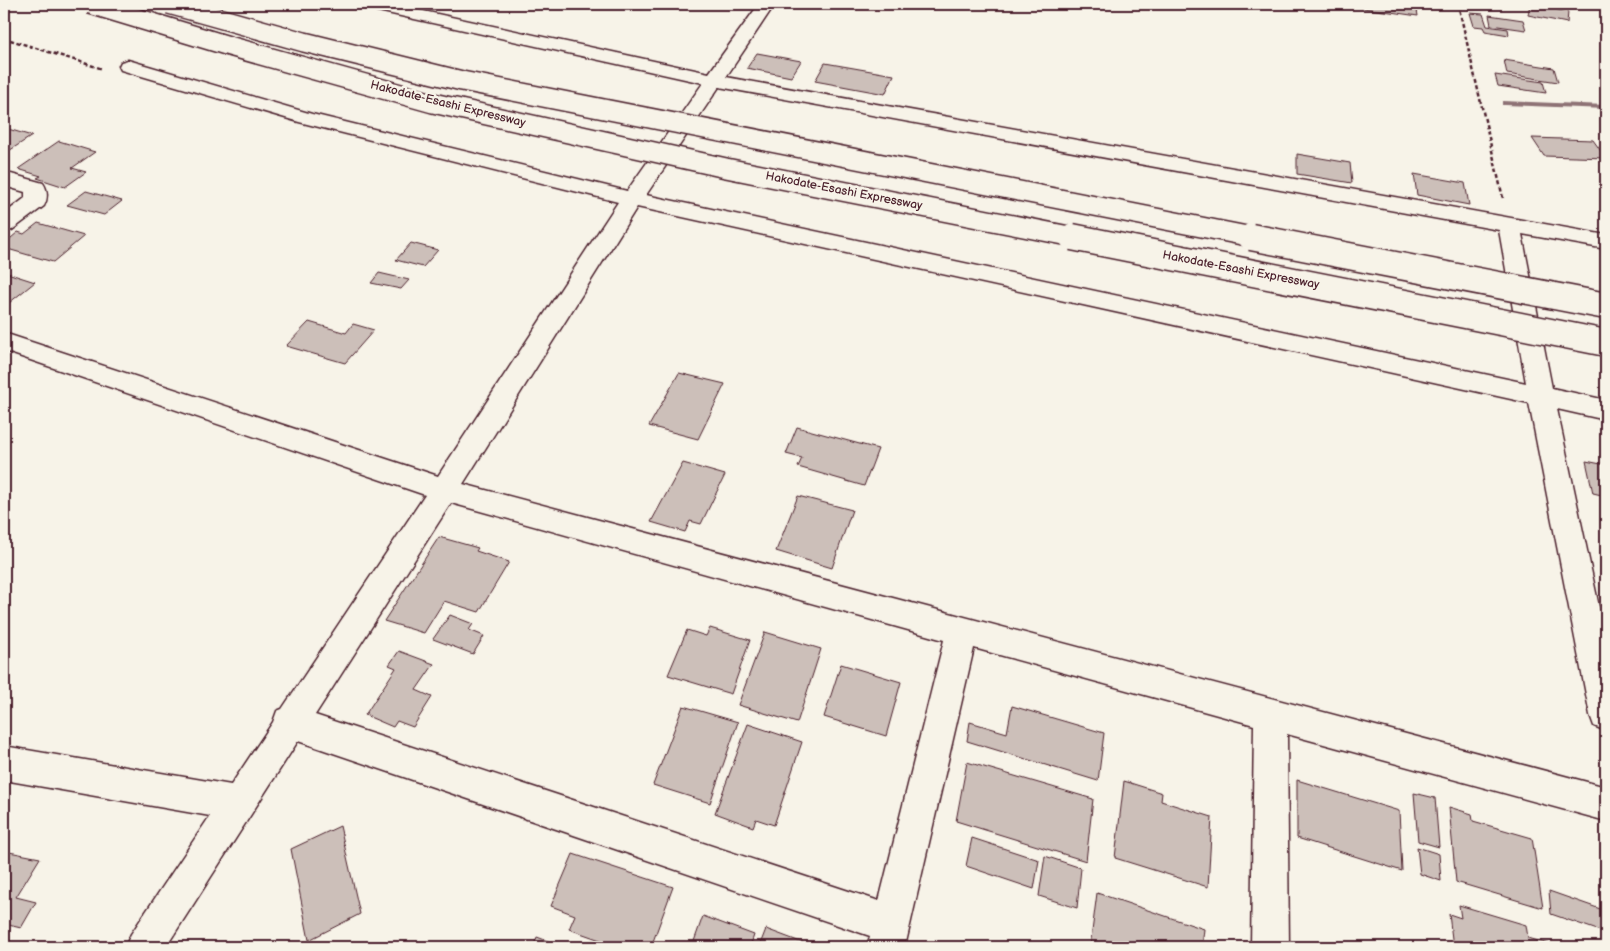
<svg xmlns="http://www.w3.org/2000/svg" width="1610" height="951" viewBox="0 0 1610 951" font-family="'Balsamiq Sans',sans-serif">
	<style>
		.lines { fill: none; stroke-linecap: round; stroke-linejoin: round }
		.stream { fill: #8e7275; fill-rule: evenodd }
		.building { fill: #ccbfb9; stroke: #4a1f2b }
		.minor-casing { stroke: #4a1f2b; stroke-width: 3 }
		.path { stroke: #4a1f2b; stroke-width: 2.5; stroke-dasharray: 4 2.5; stroke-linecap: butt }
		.minor { fill: #f7f3e8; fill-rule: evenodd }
		.highway-bridge-far1-casing { stroke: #4a1f2b; stroke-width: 22; stroke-linecap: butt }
		.highway-bridge-casing { stroke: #4a1f2b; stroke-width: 29; stroke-linecap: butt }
		.highway-bridge-far1 { stroke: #f7f3e8; stroke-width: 19 }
		.highway-bridge { stroke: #f7f3e8; stroke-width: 26 }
		.labels { text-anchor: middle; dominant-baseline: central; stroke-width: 5; stroke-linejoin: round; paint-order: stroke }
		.far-street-label { font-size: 12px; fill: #4a1f2b; stroke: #f7f3e8 }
	</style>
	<rect width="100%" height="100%" fill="#f7f3e8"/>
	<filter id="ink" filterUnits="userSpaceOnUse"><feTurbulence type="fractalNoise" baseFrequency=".02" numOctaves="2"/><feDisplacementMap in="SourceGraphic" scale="10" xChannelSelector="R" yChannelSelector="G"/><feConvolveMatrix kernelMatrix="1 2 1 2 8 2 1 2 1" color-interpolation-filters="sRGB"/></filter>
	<g filter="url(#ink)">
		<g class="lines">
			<!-- stream -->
			<path class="stream" d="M1502,101l104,4v4l-101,-4h-3z"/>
		</g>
		<!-- building -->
		<path class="building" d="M1363,4h53l2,12 -55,-8z
			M1530,4l38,8 -1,11 -39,-8z
			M1470,13l13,1 4,12 21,3 1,6 -24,-4 -2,-4 -9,-1z
			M1489,15l34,5 3,10 -35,-5z
			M757,53l44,8 -10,16 -44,-9z
			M1504,60l50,8 4,14 -51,-8z
			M825,63l69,12 -9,19 -70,-13z
			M1495,75l48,7 3,11 -48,-7z
			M8,129l24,7 -28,18v-23z
			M1532,138l61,2 13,18 -62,-2z
			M59,141l36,11 -23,16 14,4 -21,15 -28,-9 4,-2 -23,-7z
			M1297,154l53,9 2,20 -55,-9z
			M1414,174l51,9 4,22 -52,-10z
			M86,191l36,10 -18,14 -37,-10z
			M38,223l46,13 -31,26 -49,-14v-4l14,-12 6,2z
			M411,243l27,7 -15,17 -27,-7z
			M4,272l31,10 -31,25z
			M379,273l30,7 -8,9 -30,-6z
			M309,322l37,11 7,-9 21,6 -29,33 -59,-17z
			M679,373l46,11 -27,55 -49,-13z
			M797,427l81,22 -14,37 -66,-19 4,-9 -16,-4z
			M1586,461l20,4v31l-13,-3z
			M683,463l42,12 -24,49 -11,-3 -5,11 -34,-10z
			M798,496l54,14 -20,58 -56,-17z
			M439,537l39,11 -2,3 33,11 -30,50 -35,-11 -20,32 -40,-12z
			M450,615l23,9 -4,6 15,6 -11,18 -40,-15z
			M710,628l40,12 -19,54 -63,-19 19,-45 19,6z
			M765,632l56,17 -24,74 -59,-18z
			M399,651l35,13 -18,26 16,7 -19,30 -16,-6 -4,6 -28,-12 31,-47 -7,-3z
			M841,664l60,18 -15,54 -62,-19z
			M683,706l55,16 -28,81 -57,-18z
			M1012,706l92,27 -6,48 -131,-40 3,-19 37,11z
			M748,724l54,18 -28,83 -18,-6 -3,8 -38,-14z
			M967,762l126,37 -7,62 -130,-40z
			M1297,780l102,31 3,60 -105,-33z
			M1124,781l38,12 -1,8 51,16 -4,70 -93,-29z
			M1414,793l21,5 4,49 -21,-6z
			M1449,807l23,7 1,7 59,17 11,70 -87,-26z
			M340,826l20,88 -51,26 -18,-91z
			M972,838l67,22 -5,29 -68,-23z
			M1417,847l22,7 2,27 -21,-7z
			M4,851l36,7 -24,39 20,5 -15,26 -17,-4z
			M573,854l100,33 -22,60h-31l-51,-18 6,-14 -24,-9z
			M1045,856l36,12 -4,40 -38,-12z
			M1549,891l57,20v22l-55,-19z
			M1097,893l107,36 -2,18h-112z
			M1459,905l67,20 2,13 32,9h-107l-4,-33 12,4z
			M703,916l51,19 -4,12h-58z
			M766,929l48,18h-55z
			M537,937l27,10h-31z"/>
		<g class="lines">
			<!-- minor casing -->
			<g class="minor-casing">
				<path id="minor" d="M360,4h31l318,69 50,-69h16l-49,73 880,158v14l-84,-15 30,154 54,12v20l-49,-11 49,231v91l-12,-5 -4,-11 -61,-312 -892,-196 -174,277 1143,303v34l-319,-87 2,213h-38l3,-222 -280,-77 -69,299h-38l3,-11 -572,-195 -132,206h-41l6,-13 79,-118 -206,-36v-34l227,39 42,-63 4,-11 5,-2 143,-214 -421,-144v-18l434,143 180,-274 -319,-80 -178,-52 -2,-4 2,-4 7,-2 184,54 315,77 76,-108 -334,-74 -6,-1zM719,87l780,143 27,153 -880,-188zM451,503l493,137 -65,261 -564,-186z
					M4,172l39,11c5,7 5,16 1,23l-32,24 -8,2v-18l21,-16v-6l-21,-6z"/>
			</g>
			<!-- path -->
			<path class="path" d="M1458,4l45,194
				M4,38l99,31"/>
			<!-- minor -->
			<use href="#minor" class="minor"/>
			<!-- highway-bridge-far1 casing -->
			<g class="highway-bridge-far1-casing">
				<path id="highway-bridge-far1" d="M90,4l139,42 204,57 293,65 353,70
					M169,4l135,38 158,39 795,157"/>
			</g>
			<!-- highway-bridge casing -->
			<g class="highway-bridge-casing">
				<path id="highway-bridge" d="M1072,237l534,106
					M1251,237l355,69"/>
			</g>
			<!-- highway-bridge-far1 -->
			<use href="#highway-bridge-far1" class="highway-bridge-far1"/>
			<!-- highway-bridge -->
			<use href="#highway-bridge" class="highway-bridge"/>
		</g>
	</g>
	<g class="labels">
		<!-- far-street labels -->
		<g class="far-street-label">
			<text transform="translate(448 104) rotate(14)">Hakodate-Esashi Expressway</text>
			<text transform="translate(844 191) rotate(11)">Hakodate-Esashi Expressway</text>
			<text transform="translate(1241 270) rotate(11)">Hakodate-Esashi Expressway</text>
		</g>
	</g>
	<!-- margin -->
	<rect width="1610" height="951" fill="none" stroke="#f7f3e8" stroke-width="20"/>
	<rect x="10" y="10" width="1590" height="931" fill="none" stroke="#4a1f2b" stroke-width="2" filter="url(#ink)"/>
</svg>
